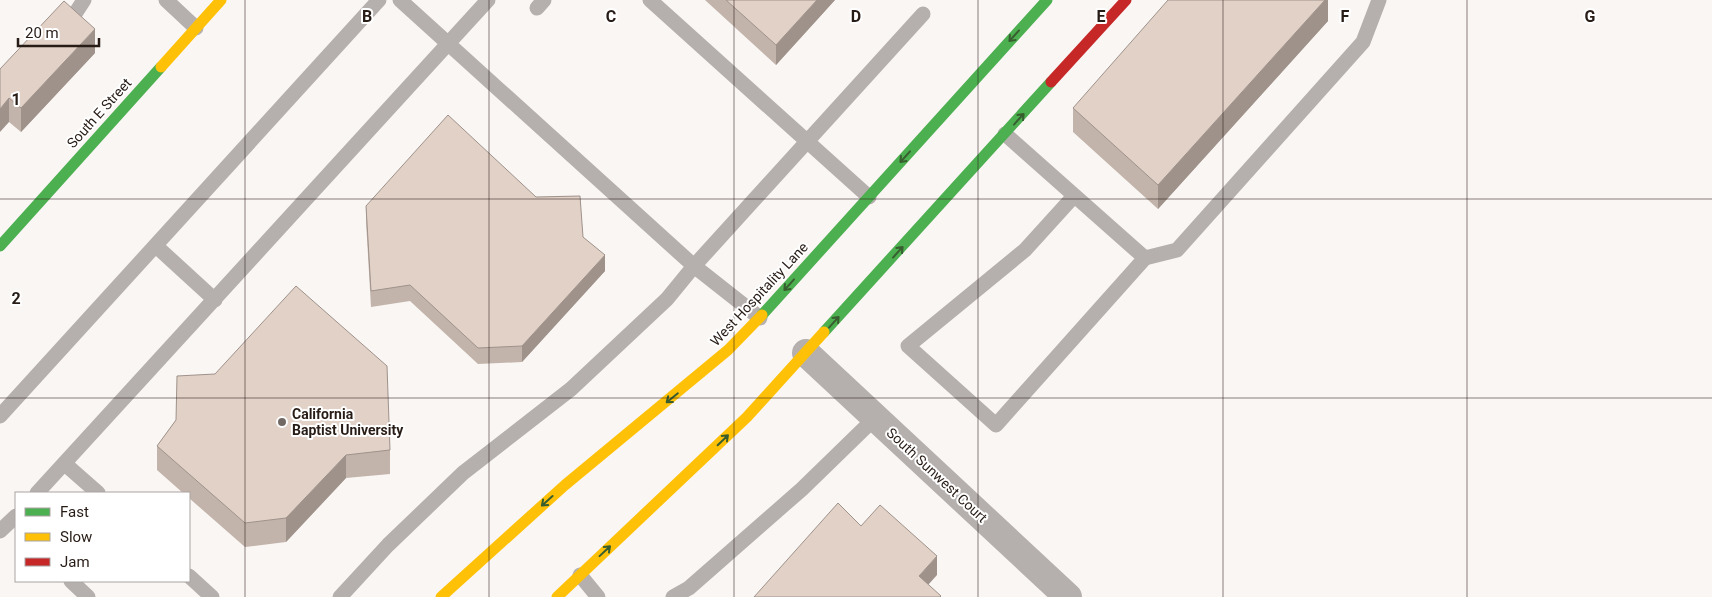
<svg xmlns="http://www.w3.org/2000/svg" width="1712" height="597" viewBox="0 0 1712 597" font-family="Roboto,sans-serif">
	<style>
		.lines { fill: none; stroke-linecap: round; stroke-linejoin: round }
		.lane { stroke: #b5b0ae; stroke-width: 15 }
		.street { stroke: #b5b0ae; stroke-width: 28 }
		.fast { stroke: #4caf50; stroke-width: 11 }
		.slow { stroke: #ffc107; stroke-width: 11 }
		.jam { stroke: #c62828; stroke-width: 11 }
		.wall { fill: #c2b4aa }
		.shaded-wall { fill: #9e928b }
		.building { fill: #e2d1c6; stroke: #9e928b }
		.oneway { stroke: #385e30 }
		.grid { fill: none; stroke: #281c16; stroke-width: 1; stroke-opacity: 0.55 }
		.poi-dot { fill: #726864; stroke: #fff; stroke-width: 2 }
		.labels { text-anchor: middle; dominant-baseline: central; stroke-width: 4; stroke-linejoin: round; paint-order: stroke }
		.street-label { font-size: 14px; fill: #281c16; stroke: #fff }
		.poi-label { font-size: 14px; font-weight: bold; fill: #281c16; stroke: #fff; text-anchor: start }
		.grid-label { font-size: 16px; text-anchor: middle; font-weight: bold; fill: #281c16; stroke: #fff; stroke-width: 4; stroke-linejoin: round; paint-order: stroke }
	</style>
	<rect width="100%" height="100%" fill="#faf6f4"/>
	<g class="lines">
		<!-- lane -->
		<path class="lane" d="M166,0l30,28
			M650,0l219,197
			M537,8l7,-8
			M71,20l13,-20
			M1005,134l140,124 32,-8 186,-208 16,-42
			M1074,196l-49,54 -117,96 88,79 149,-167
			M156,246l59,54
			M760,318l-66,-52 229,-252
			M0,416l379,-416
			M65,464l33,29
			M37,493l451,-493
			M0,531l16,-15
			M580,575l18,22
			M189,576l23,21
			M71,581l17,16
			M340,597l48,-52 75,-72 108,-84 96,-90 27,-33 -294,-266
			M673,597l16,-9 113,-99 73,-71"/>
		<!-- street -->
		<path class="street" d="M806,353l262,244"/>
		<!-- fast -->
		<path class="fast" d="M0,246l161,-179
			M762,315l285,-315
			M824,332l227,-250"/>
		<!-- slow -->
		<path class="slow" d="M161,67l60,-67
			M441,597l124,-112 163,-135 34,-35
			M557,597l190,-180 77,-85"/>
		<!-- jam -->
		<path class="jam" d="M1051,82l75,-82"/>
	</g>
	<!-- wall -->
	<path class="wall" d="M705,0h130l-59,65z
		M1328,0v21l-170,188 -85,-77v-24z
		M95,53l-74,79 -12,-10 -9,-53z
		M536,197l47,40 22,34 -83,91 -44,2 -68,-63 -39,6 -5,-86v-15z
		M176,420l214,30v24l-44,4 -60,64 -41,5 -56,-49v-5h-6l-26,-23v-24z"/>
	<!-- shaded-wall -->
	<path class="shaded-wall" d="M817,0h18l-59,65v-20z
		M1325,0h3v21l-170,188v-24z
		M95,29v24l-74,79v-24z
		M9,98v24l-9,10v-23z
		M605,255v16l-83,91v-16z
		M346,455v23l-60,64v-24z
		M937,556v19l-18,20v-19z"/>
	<!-- building -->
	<path class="building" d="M726,0h91l-41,45z
		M1168,0h157l-167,185 -85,-77z
		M64,1l31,28 -74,79 -12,-10 -9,11v-40z
		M448,115l88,82 44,-1 3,41 22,18 -83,91 -44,2 -68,-63 -39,6 -5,-85z
		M296,286l91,80 3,84 -44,5 -60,63 -41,5 -88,-77 19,-26 1,-44 38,-2z
		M838,503l23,23 19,-21 57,51 -18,20 22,20 -1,1h-186z"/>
	<!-- one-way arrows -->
	<defs><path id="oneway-shaft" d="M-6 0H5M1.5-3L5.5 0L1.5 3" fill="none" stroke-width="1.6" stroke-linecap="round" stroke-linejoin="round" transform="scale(1.25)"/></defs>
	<g class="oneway">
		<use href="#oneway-shaft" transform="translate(1014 36) rotate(132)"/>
		<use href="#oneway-shaft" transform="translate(1019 119) rotate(-48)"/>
		<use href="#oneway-shaft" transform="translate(905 157) rotate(132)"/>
		<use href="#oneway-shaft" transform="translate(898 252) rotate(-48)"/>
		<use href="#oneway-shaft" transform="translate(789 285) rotate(132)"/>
		<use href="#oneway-shaft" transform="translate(834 322) rotate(-48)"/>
		<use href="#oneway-shaft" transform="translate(672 398) rotate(141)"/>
		<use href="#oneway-shaft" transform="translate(723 440) rotate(-44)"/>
		<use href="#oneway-shaft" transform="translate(547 501) rotate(138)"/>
		<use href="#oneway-shaft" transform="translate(605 551) rotate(-43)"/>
	</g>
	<!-- grid -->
	<path class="grid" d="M245,0v597M489,0v597M734,0v597M978,0v597M1223,0v597M1467,0v597M0,199h1712M0,398h1712"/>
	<!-- markers -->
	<circle class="poi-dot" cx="282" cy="422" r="5"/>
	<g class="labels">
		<!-- street labels -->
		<g class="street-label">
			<text transform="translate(99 113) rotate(-48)">South E Street</text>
			<text transform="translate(759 294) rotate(-47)">West Hospitality Lane</text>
			<text transform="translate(937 475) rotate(43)">South Sunwest Court</text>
		</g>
		<!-- poi labels -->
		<g class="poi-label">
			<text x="292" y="414">California<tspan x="292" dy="16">Baptist University</tspan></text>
		</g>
	</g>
	<g class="grid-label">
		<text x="367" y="22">B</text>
		<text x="611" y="22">C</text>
		<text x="856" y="22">D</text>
		<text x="1101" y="22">E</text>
		<text x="1345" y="22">F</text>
		<text x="1590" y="22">G</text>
		<text x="16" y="105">1</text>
		<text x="16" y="304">2</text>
	</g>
	<!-- legend -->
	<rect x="15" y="492" width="175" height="90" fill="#ffffff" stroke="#a9a4a2"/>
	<rect x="25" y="508" width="25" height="8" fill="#4caf50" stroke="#a9a4a2"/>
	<text x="60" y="517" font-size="15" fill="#281c16">Fast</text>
	<rect x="25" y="533" width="25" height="8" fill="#ffc107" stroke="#a9a4a2"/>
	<text x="60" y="542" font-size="15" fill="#281c16">Slow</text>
	<rect x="25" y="558" width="25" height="8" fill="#c62828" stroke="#a9a4a2"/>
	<text x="60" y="567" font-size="15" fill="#281c16">Jam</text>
	<!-- scale -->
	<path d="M18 38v8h81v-8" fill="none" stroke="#281c16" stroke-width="2.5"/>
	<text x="25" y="38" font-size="15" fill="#281c16" stroke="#ffffff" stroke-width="4" paint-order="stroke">20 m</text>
</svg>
